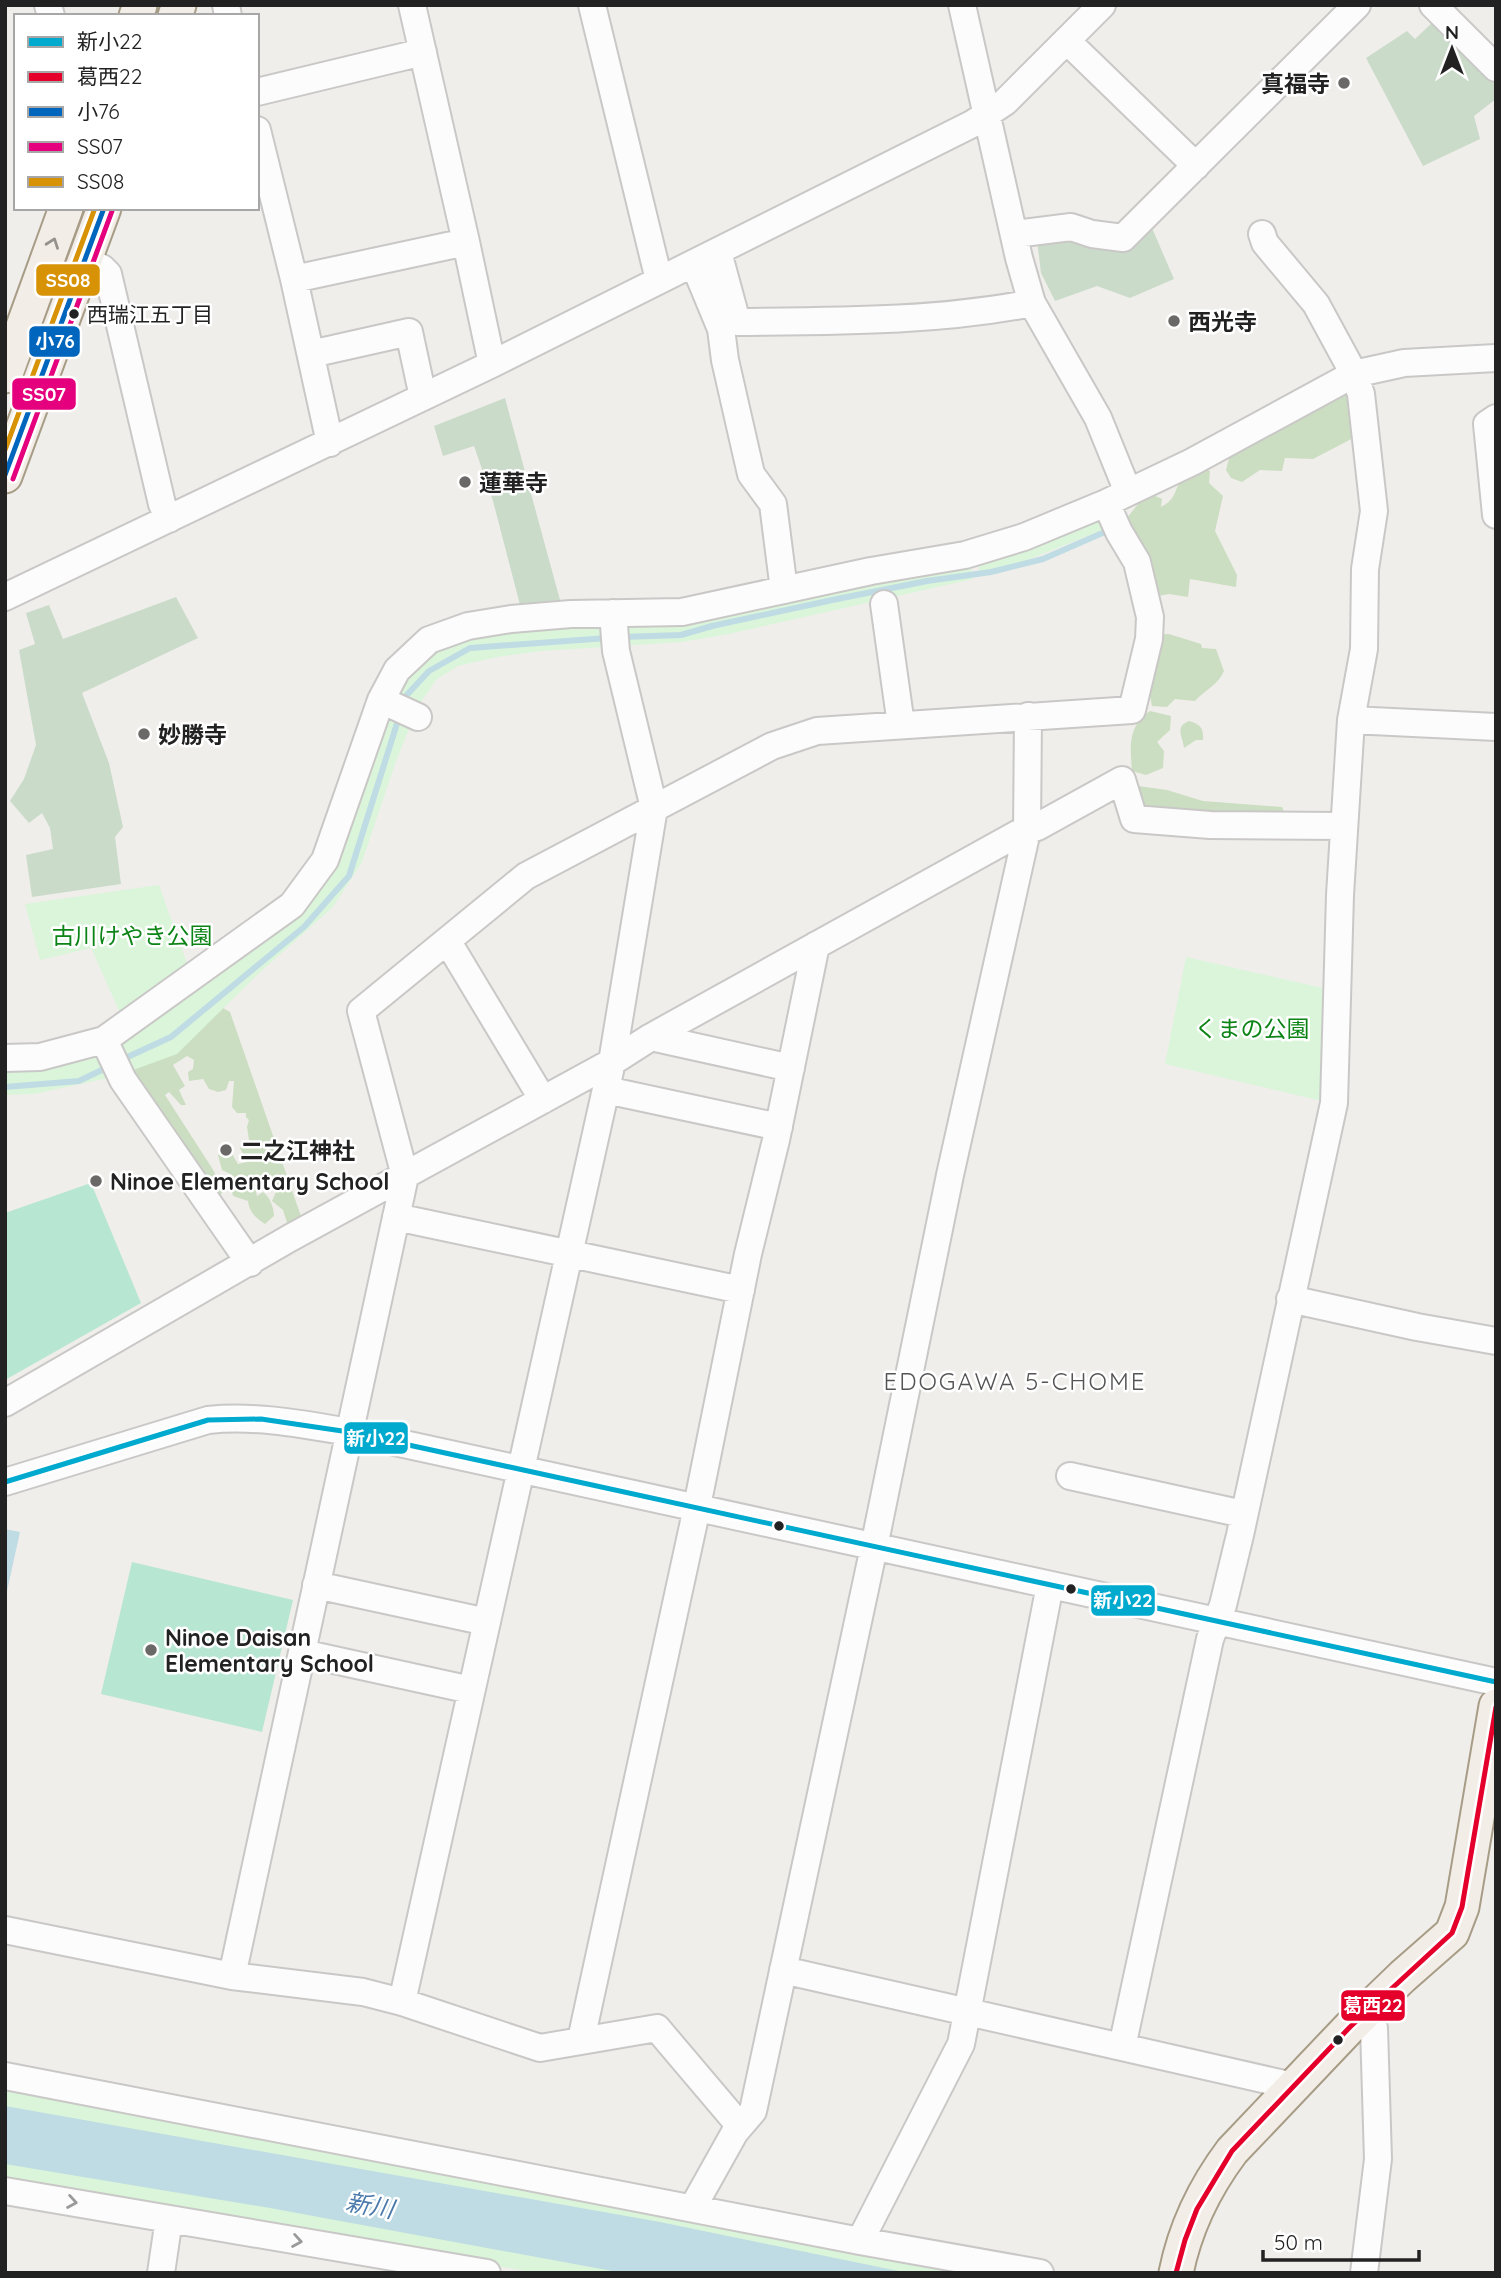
<svg xmlns="http://www.w3.org/2000/svg" width="1501" height="2278" viewBox="0 0 1501 2278" font-family="Quicksand,'Noto Sans JP',sans-serif">
	<style>
		.forest { fill: #cbdec1 }
		.cemetery { fill: #cadbca }
		.park { fill: #daf5da }
		.pitch { fill: #b7e6d2 }
		.water { fill: #bfdbe3 }
		.lines { fill: none; stroke-linecap: round; stroke-linejoin: round }
		.stream { stroke: #bfdbe3; stroke-width: 6 }
		.minor-casing { stroke: #c9c8c7; stroke-width: 30 }
		.major-casing { stroke: #a79c86; stroke-width: 37 }
		.minor { stroke: #fdfcfc; stroke-width: 26 }
		.major { stroke: #f3ede7; stroke-width: 33 }
		.bus-1-casing { stroke: #fff; stroke-width: 10 }
		.bus-2-casing { stroke: #fff; stroke-width: 10 }
		.bus-3-casing { stroke: #fff; stroke-width: 10 }
		.bus-4-casing { stroke: #fff; stroke-width: 10 }
		.bus-5-casing { stroke: #fff; stroke-width: 10 }
		.bus-1 { stroke: #00a9ce; stroke-width: 5 }
		.bus-2 { stroke: #e4002b; stroke-width: 5 }
		.bus-3 { stroke: #0065bd; stroke-width: 5 }
		.bus-4 { stroke: #e5007d; stroke-width: 5 }
		.bus-5 { stroke: #d79205; stroke-width: 5 }
		.oneway { stroke: #95928e }
		.oneway2 { stroke: #9a9a9a }
		.poi-dot { fill: #6a6968; stroke: #fff; stroke-width: 2.5 }
		.bus-dot { fill: #222; stroke: #fff; stroke-width: 2.5 }
		.labels { text-anchor: middle; dominant-baseline: central; stroke-width: 5; stroke-linejoin: round; paint-order: stroke }
		.bus-label { font-size: 21px; fill: #222; stroke: #fff; text-anchor: start }
		.poi-label { font-size: 23px; font-weight: bold; fill: #222; stroke: #fff; text-anchor: start }
		.park-label { font-size: 23px; fill: #0c8416; stroke: #fff }
		.neighbourhood-label { font-size: 24px; letter-spacing: 2px; fill: #555; stroke: #fff }
		.water-label { font-size: 24px; font-style: italic; fill: #4a7aab; stroke: #fff }
		.line-badge { stroke: #fff; stroke-width: 2.5 }
		.badge-label { font-size: 19px; text-anchor: middle; font-weight: bold; fill: #fff }
	</style>
	<rect width="100%" height="100%" fill="#f0eeeb"/>
	<!-- forest -->
	<path class="forest" d="M1341,389l10,4 8,42 -46,24 -28,-1 -3,13 -22,-1 -18,12 -11,-4 -5,-8 6,-23z
		M1198,466l12,5 -1,12 14,13 -8,35 22,44 -1,12 -46,-8 -2,18 -19,-3 -11,2 -37,-71c11,-12 16,-23 30,-31l11,5 -1,8c17,-9 12,-17 22,-29 3,-5 11,-8 15,-12z
		M1169,634l32,10 1,4 14,1 8,22c-6,14 -18,18 -29,30l-20,-2 -8,8 -15,-1 -9,-46 -1,-25z
		M1150,711l21,5 -1,14 -13,12 7,9 -1,17 -17,7 -14,-4c-2,-26 -4,-45 18,-60z
		M1189,721c11,3 15,7 14,19h-7l-12,8c-1,-11 -10,-21 5,-27z
		M1138,786l29,4 36,11 79,6 3,7h-145l-8,-21z
		M205,998l25,14 73,210 -14,7 -6,-19 -11,-9 4,-9 -3,-13 -13,4 -5,4 2,9 6,-4c7,5 11,16 11,24l-9,8c-9,-6 -16,-12 -17,-23l-15,-5 -3,-12 2,-9 -10,-5 -4,-15 11,-6 9,15 9,-2 -7,-14 9,-8 -2,-13 2,-7 -3,-3v-4h-9l-5,-6 2,-26h-5l-3,9 -8,2 -9,-3 -6,-10 -14,2 -1,-9 5,-3 1,-9 -7,-4 -14,9 12,21 -6,4 7,15h-5l-12,-13 -4,3 47,73 12,23 -5,5 -87,-125z"/>
	<!-- cemetery -->
	<path class="cemetery" d="M1435,20l61,65v14l-22,17 6,23 -57,27 -57,-108 41,-27 8,8z
		M1152,228l22,51 -44,19 -33,-12 -42,15 -14,-28 -4,-33 29,-5 63,12z
		M505,398l55,202 -40,5 -27,-104 -19,-55 -31,10 -9,-30z
		M176,597l22,41 -116,55 27,70 14,64 -8,10 6,47 -89,13 -6,-42 27,-6 -3,-21 -8,-15 -13,10 -19,-22 14,-22 12,-34 -17,-95 16,-6 -9,-31 23,-8 14,34z"/>
	<!-- park -->
	<path class="park" d="M1098,519l9,9 -95,38 -32,7 -3,-11z
		M970,560l3,19 -244,55 -47,8 -140,9 -45,6 -39,9 -21,13 -19,27 -23,58 -33,98 -29,45 -75,67 -81,80 -60,22 -83,18 -29,1v-28l32,-2 261,-156 104,-235 31,-29 52,-13z
		M159,885l29,81 -67,49 -30,-67 -51,12 -15,-56z
		M1186,957l145,33 -5,112 -161,-38z
		M5,2078l992,195h-459l-533,-92z"/>
	<!-- pitch -->
	<path class="pitch" d="M91,1183l50,120 -136,77v-167z
		M132,1562l161,38 -31,132 -161,-38z"/>
	<!-- water -->
	<path class="water" d="M5,1529l15,3 -15,68z
		M5,2106l655,116 248,51h-285l-353,-65 -265,-44z"/>
	<g class="lines">
		<!-- stream -->
		<path class="stream" d="M622,637l59,-2 31,-9 125,-27 90,-18 64,-9 52,-13 64,-28
			M403,703l1,-5 25,-27 41,-23 137,-10
			M121,1060l50,-23 133,-110 45,-51 51,-162
			M5,1087l74,-6 29,-14"/>
		<!-- minor casing -->
		<g class="minor-casing">
			<path id="minor" d="M48,5l3,11
				M226,5l2,11
				M412,5l54,237 26,122
				M592,5l67,275
				M962,5l57,253 13,45 66,115 30,74
				M1433,5l63,63
				M1067,41l129,125
				M257,92l166,-40
				M257,130l37,149 36,164
				M1015,234l56,-7 21,7 31,4 234,-233
				M1262,234l3,9 51,61 38,70 7,20 13,117 -9,58 -1,80 -13,71
				M718,252l19,70c98,-1 198,0 295,-19
				M85,260l17,8 6,6 54,230 7,15
				M694,264l27,65 4,31 26,114 22,30 11,86
				M294,279l172,-37
				M311,354l98,-22 14,65
				M1496,418l-9,6 9,91
				M5,597l487,-233 480,-240 33,-22 97,-97
				M884,604l17,121
				M381,700l37,17
				M448,942l95,158
				M651,1037l140,31
				M104,1040l19,40 127,183
				M5,1058l35,-1 64,-17 188,-135 33,-45 56,-160 16,-30 32,-30 39,-14 43,-7 60,-5 111,-2 189,-41 94,-16 59,-18 82,-34 86,-41 162,-88 50,-11 92,-5
				M606,1090l173,37
				M396,1217l345,73
				M1290,1299l127,28 79,14
				M5,1403l285,-165 322,-176 39,-25 366,-203 20,-7 85,-47 12,39 76,6 133,1
				M1070,1476l173,38
				M5,1482l203,-62c48,-5 94,4 141,12l1147,250
				M316,1585l171,37
				M302,1653l169,37
				M5,1930l227,46 131,16 39,10 138,46 117,-20 83,98
				M783,1970l510,116
				M232,1976l173,-800 -44,-165 165,-135 246,-130 45,-15 315,-21 17,-71 1,-22 -13,-55 -18,-30 -13,-29
				M402,2002l210,-940 42,-254 -38,-157 -3,-38
				M581,2040l112,-514 55,-272 28,-114 40,-195
				M1122,2047l88,-408 13,-34 17,-70 94,-432 6,-208 11,-175 145,7
				M5,2076l855,165 180,32
				M5,2191l482,82
				M693,2207l42,-75 18,-21 121,-564 76,-372 77,-344 1,-115
				M860,2241l101,-197 89,-459
				M161,2273l8,-54
				M1364,2273l14,-114 -4,-131 -9,-16"/>
		</g>
		<!-- major casing -->
		<g class="major-casing">
			<path id="major" d="M136,16l4,-11
				M175,16l4,-11
				M5,376l61,-168
				M5,476l99,-268
				M1176,2273c9,-45 29,-86 56,-122l118,-124 53,-51 49,-43 10,-26 34,-201"/>
		</g>
		<!-- minor -->
		<use href="#minor" class="minor"/>
		<!-- major -->
		<use href="#major" class="major"/>
		<!-- bus-1 casing -->
		<g class="bus-1-casing">
			<path id="bus-1" d="M5,1482l203,-62 53,-1 88,13 1147,250"/>
		</g>
		<!-- bus-2 casing -->
		<g class="bus-2-casing">
			<path id="bus-2" d="M1176,2273l9,-33 12,-31 35,-58 118,-124 102,-94 10,-26 34,-200"/>
		</g>
		<!-- bus-3 casing -->
		<g class="bus-3-casing">
			<path id="bus-3" d="M5,475l99,-267"/>
		</g>
		<!-- bus-4 casing -->
		<g class="bus-4-casing">
			<path id="bus-4" d="M13,479l99,-268"/>
		</g>
		<!-- bus-5 casing -->
		<g class="bus-5-casing">
			<path id="bus-5" d="M5,450l90,-242"/>
		</g>
		<!-- bus-1 -->
		<use href="#bus-1" class="bus-1"/>
		<!-- bus-2 -->
		<use href="#bus-2" class="bus-2"/>
		<!-- bus-3 -->
		<use href="#bus-3" class="bus-3"/>
		<!-- bus-4 -->
		<use href="#bus-4" class="bus-4"/>
		<!-- bus-5 -->
		<use href="#bus-5" class="bus-5"/>
	</g>
	<!-- one-way arrows -->
	<defs><path id="oneway-chevron" d="M-2-3.5L2.5 0L-2 3.5" fill="none" stroke-width="1.6" stroke-linecap="round" stroke-linejoin="round" transform="scale(1.75)"/></defs>
	<use class="oneway" href="#oneway-chevron" transform="translate(53 243) rotate(-70)"/>
	<g class="oneway2">
		<use href="#oneway-chevron" transform="translate(72 2202) rotate(10)"/>
		<use href="#oneway-chevron" transform="translate(297 2241) rotate(10)"/>
	</g>
	<!-- markers -->
	<g class="poi-dot">
		<circle cx="1344" cy="83" r="7"/>
		<circle cx="1174" cy="321" r="7"/>
		<circle cx="465" cy="482" r="7"/>
		<circle cx="144" cy="734" r="7"/>
		<circle cx="226" cy="1150" r="7"/>
		<circle cx="96" cy="1181" r="7"/>
		<circle cx="151" cy="1650" r="7"/>
	</g>
	<g class="bus-dot">
		<circle cx="74" cy="314" r="6"/>
		<circle cx="779" cy="1526" r="6"/>
		<circle cx="1071" cy="1589" r="6"/>
		<circle cx="1338" cy="2040" r="6"/>
	</g>
	<g class="labels">
		<!-- bus labels -->
		<g class="bus-label">
			<text x="87" y="314">西瑞江五丁目</text>
		</g>
		<!-- poi labels -->
		<g class="poi-label">
			<text x="1330" y="83" text-anchor="end">真福寺</text>
			<text x="1188" y="321">西光寺</text>
			<text x="479" y="482">蓮華寺</text>
			<text x="158" y="734">妙勝寺</text>
			<text x="240" y="1150">二之江神社</text>
			<text x="110" y="1181">Ninoe Elementary School</text>
			<text x="165" y="1637">Ninoe Daisan<tspan x="165" dy="26">Elementary School</tspan></text>
		</g>
		<!-- park labels -->
		<g class="park-label">
			<text x="132" y="935">古川けやき公園</text>
			<text x="1252" y="1028">くまの公園</text>
		</g>
		<!-- neighbourhood labels -->
		<g class="neighbourhood-label">
			<text x="1015" y="1381">EDOGAWA 5-CHOME</text>
		</g>
		<!-- water labels -->
		<g class="water-label">
			<text transform="translate(370 2205) rotate(10)">新川</text>
		</g>
	</g>
	<g class="line-badge">
		<rect x="35" y="263" width="66" height="34" rx="7" fill="#d79205"/>
		<rect x="28" y="325" width="53" height="33" rx="7" fill="#0065bd"/>
		<rect x="11" y="377" width="66" height="34" rx="7" fill="#e5007d"/>
		<rect x="343" y="1421" width="66" height="34" rx="7" fill="#00a9ce"/>
		<rect x="1090" y="1584" width="66" height="33" rx="7" fill="#00a9ce"/>
		<rect x="1340" y="1989" width="66" height="33" rx="7" fill="#e4002b"/>
	</g>
	<g class="badge-label">
		<text x="68" y="287">SS08</text>
		<text x="55" y="348">小76</text>
		<text x="44" y="401">SS07</text>
		<text x="376" y="1445">新小22</text>
		<text x="1123" y="1607">新小22</text>
		<text x="1373" y="2012">葛西22</text>
	</g>
	<!-- border -->
	<rect width="1501" height="2278" fill="none" stroke="#222222" stroke-width="14"/>
	<!-- legend -->
	<rect x="14" y="14" width="245" height="196" fill="#ffffff" stroke="#a7a7a7" stroke-width="2"/>
	<rect x="28" y="37" width="35" height="10" fill="#00a9ce" stroke="#a7a7a7" stroke-width="2"/>
	<text x="77" y="49" font-size="21" fill="#222222">新小22</text>
	<rect x="28" y="72" width="35" height="10" fill="#e4002b" stroke="#a7a7a7" stroke-width="2"/>
	<text x="77" y="84" font-size="21" fill="#222222">葛西22</text>
	<rect x="28" y="107" width="35" height="10" fill="#0065bd" stroke="#a7a7a7" stroke-width="2"/>
	<text x="77" y="119" font-size="21" fill="#222222">小76</text>
	<rect x="28" y="142" width="35" height="10" fill="#e5007d" stroke="#a7a7a7" stroke-width="2"/>
	<text x="77" y="154" font-size="21" fill="#222222">SS07</text>
	<rect x="28" y="177" width="35" height="10" fill="#d79205" stroke="#a7a7a7" stroke-width="2"/>
	<text x="77" y="189" font-size="21" fill="#222222">SS08</text>
	<!-- north arrow -->
	<g transform="translate(1452 49)" stroke="#ffffff" stroke-width="5" paint-order="stroke">
	<path d="M0-5L12 26L0 18L-12 26Z" fill="#222222"/>
	<text y="-10" font-size="19" font-weight="bold" text-anchor="middle" fill="#222222">N</text>
	</g>
	<!-- scale -->
	<path d="M1263 2250v10h156v-10" fill="none" stroke="#222222" stroke-width="3.5"/>
	<text x="1274" y="2250" font-size="21" fill="#222222" stroke="#ffffff" stroke-width="5" paint-order="stroke">50 m</text>
</svg>
